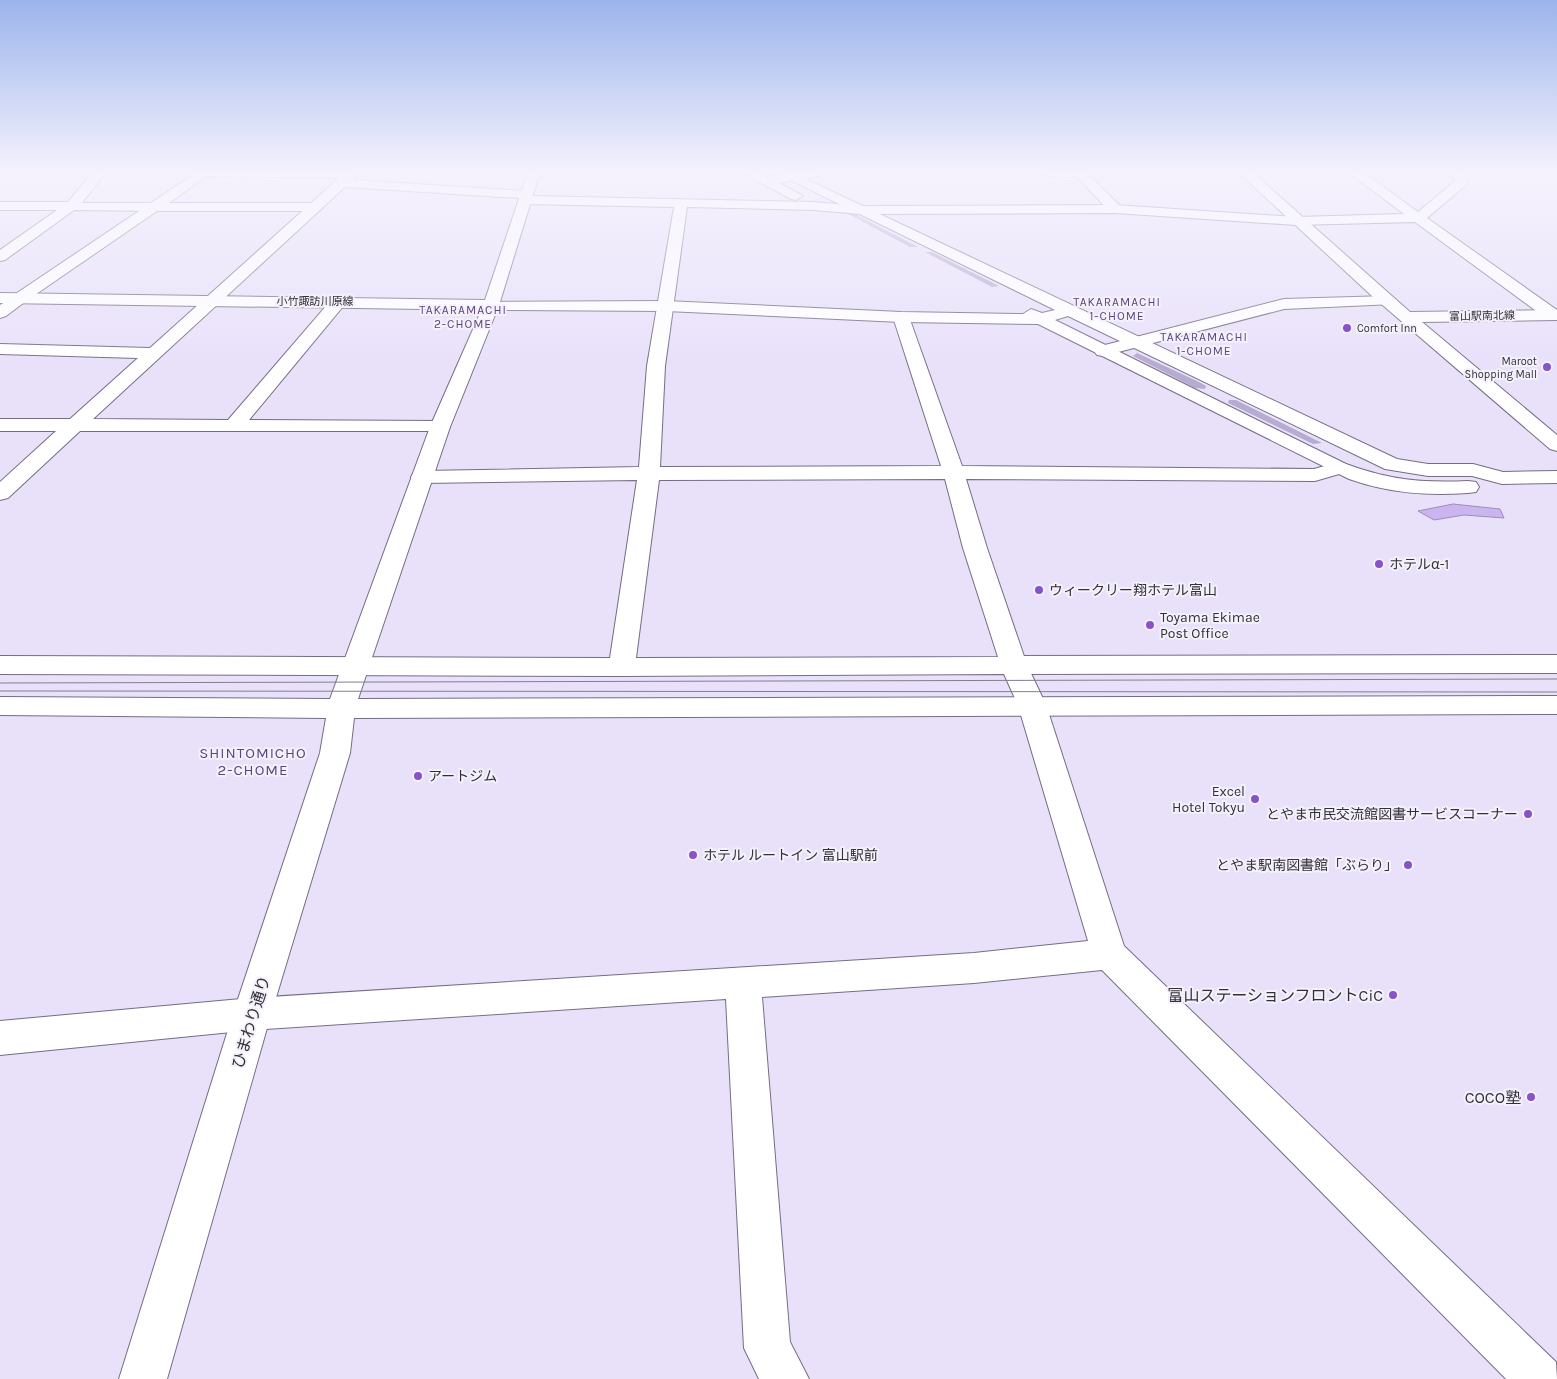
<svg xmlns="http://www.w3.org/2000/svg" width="1557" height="1379" viewBox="0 0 1557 1379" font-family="Karla,'Noto Sans JP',sans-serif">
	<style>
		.green { fill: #b8abd2 }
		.water { fill: #cab5f1; stroke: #9c8dba }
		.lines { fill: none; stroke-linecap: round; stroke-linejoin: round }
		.minor-casing { stroke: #756d83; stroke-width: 2 }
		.tertiary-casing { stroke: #756d83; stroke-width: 2 }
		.secondary-casing { stroke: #756d83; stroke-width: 2 }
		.minor { fill: #fff; fill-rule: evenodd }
		.tertiary { fill: #fff; fill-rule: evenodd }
		.secondary { fill: #fff; fill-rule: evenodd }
		.tram { stroke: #847e8e; stroke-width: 1 }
		.poi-dot { fill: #8753cb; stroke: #f4f1fb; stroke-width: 2 }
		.labels { text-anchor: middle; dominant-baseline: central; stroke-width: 4; stroke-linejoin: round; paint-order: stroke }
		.far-street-label { font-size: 11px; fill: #322f38; stroke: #f4f1fb }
		.far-poi-label { font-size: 11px; fill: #322f38; stroke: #f4f1fb; text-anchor: start }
		.far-neighbourhood-label { font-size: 12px; letter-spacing: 1px; fill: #5c4481; stroke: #f4f1fb }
		.poi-label { font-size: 14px; fill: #322f38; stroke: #f4f1fb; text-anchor: start }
		.neighbourhood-label { font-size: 15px; letter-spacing: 1px; fill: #5c4481; stroke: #f4f1fb }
		.near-poi-label { font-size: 16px; fill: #322f38; stroke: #f4f1fb; text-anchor: end }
		.near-street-label { font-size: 16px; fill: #322f38; stroke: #f4f1fb }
	</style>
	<rect width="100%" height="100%" fill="#e9e1fa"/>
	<!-- green -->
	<path class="green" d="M846,213h7l65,34h-8z
		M925,252h7l67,34 -7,1z
		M1137,353l62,29 7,4 -1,3 -10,-1 -62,-32z
		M1229,400h7l86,43 -9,1 -85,-41z"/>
	<!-- water -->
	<path class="water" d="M1453,504l47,5 4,9 -40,-3 -30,5 -16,-9z"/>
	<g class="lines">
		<!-- minor casing -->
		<g class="minor-casing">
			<path id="minor" d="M93,172h13l-24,31h73l7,4 -7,4 -81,-1 -69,50 -5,1v-11l57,-40h-57v-8h68z
				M200,172h160l-7,8 173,11 5,1 1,4 282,6 46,4 255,-1 181,12 108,-3 -56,-42h15l55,40 37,-31 -4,-9h12l5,10 -2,3 -39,33 130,92v9h-10l-132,-97 -119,3 -181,-12 -255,1 -46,-4 -127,-3 -22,159 -5,101 281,-1 -48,-149 2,-4h12l2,4 53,149 352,3 25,-7 7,2 4,4 -4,4 -31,9 -349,-2 21,69 40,117 19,40 78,241 432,416 1,17h-51l-404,-409 -128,13 -212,14 28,345 19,37h-50l-15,-31 -18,-349 -474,31 -252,25v-34l252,-23 722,-45 114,-12 -70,-236 -14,-31 -382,2 -622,-2v-18l610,2 27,-178 -215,3 -8,-1 -3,-5 3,-5 8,-1 217,-4 8,-101 27,-159 -149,-3 -5,-1 -1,-5 -174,-11 -252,232 135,1 105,-122 6,-2 8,5 -2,3 -96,116 191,1 7,2 3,4 -3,4h-367l-72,67 -8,2v-18l56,-51h-56v-12h70l68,-61 -138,-4v-10l150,4 189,-170 -133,-2zM945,479l18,69 35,109 -362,1 23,-178z
				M796,172h31l-6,4 -55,9 -6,-4 6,-4z
				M1037,172h49v1c-6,6 -43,5 -49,-1z
				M20,293l8,5 -2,3 -20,15 -6,2v-13z
				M1388,296l8,5 -2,3 -110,5 -181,47 -6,-1 -3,-4 3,-4 187,-48z"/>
		</g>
		<!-- tertiary casing -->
		<g class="tertiary-casing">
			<path id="tertiary" d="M197,172h15l-43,31h146l7,4 -7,4h-158l-131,90h-12l-2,-3 2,-3z
				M741,172h17l45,24 -7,4 -5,-1z
				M774,172h17l606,287 31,5h45l30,8 54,-1v12l-55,1 -30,-8h-44l-43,-7 -317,-153 -13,4 291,144c43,16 76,19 122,17l8,1 3,5 -3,5 -8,1c-42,3 -79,0 -119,-14l-311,-155 -137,-2 -235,-11 -169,-1 -47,117 -92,272 1199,-3v18l-1203,4 -4,35 -79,261 -104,365h-48l114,-365 87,-261 6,-35 -326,-3v-18l330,2 100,-272 55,-125 181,-1 235,11 122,2 8,-5 11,4 13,-3z
				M1073,172h13l34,34 2,3 -2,3h-10z
				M1238,172h14l158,140 147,-2v10l-135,2 135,113v16l-7,-2 -178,-153z
				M1557,655v18l-543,1 -9,-3 -4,-6 4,-6 9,-3z"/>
		</g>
		<!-- secondary casing -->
		<g class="secondary-casing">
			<path id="secondary" d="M528,172h12l-41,133 -8,5 -491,-7v-10l485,7z"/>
		</g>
		<!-- minor -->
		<use href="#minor" class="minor"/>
		<!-- tertiary -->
		<use href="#tertiary" class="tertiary"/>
		<!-- secondary -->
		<use href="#secondary" class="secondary"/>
		<!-- tram -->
		<path class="tram" d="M0,683l1557,-4
			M0,691l1557,1"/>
	</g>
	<!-- sky -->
	<linearGradient id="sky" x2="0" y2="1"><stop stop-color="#9cb4ec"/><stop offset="0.47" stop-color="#f5f2fd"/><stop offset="1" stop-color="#f5f2fd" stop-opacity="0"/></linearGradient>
	<rect width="1557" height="365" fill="url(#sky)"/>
	<!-- markers -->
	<g class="poi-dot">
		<circle cx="1347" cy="328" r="5"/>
		<circle cx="1547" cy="367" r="5"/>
		<circle cx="1379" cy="564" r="5"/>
		<circle cx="1039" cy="590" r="5"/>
		<circle cx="1150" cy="625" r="5"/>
		<circle cx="418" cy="776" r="5"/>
		<circle cx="1255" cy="799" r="5"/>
		<circle cx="1528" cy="814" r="5"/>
		<circle cx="693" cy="855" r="5"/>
		<circle cx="1408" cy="865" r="5"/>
		<circle cx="1393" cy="995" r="5"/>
		<circle cx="1531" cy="1097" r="5"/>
	</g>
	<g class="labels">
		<!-- far-street labels -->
		<g class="far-street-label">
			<text x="315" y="301">小竹諏訪川原線</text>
			<text transform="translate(1482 316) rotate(-1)">富山駅南北線</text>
		</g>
		<!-- far-poi labels -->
		<g class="far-poi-label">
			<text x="1357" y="328">Comfort Inn</text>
			<text x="1537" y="361" text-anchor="end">Maroot<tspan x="1537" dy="13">Shopping Mall</tspan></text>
		</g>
		<!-- far-neighbourhood labels -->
		<g class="far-neighbourhood-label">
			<text x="1117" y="302">TAKARAMACHI<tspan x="1117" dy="14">1-CHOME</tspan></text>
			<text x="463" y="310">TAKARAMACHI<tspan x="463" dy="14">2-CHOME</tspan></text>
			<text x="1204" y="337">TAKARAMACHI<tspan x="1204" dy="14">1-CHOME</tspan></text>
		</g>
		<!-- poi labels -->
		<g class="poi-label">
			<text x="1389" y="564">ホテルα-1</text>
			<text x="1049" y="590">ウィークリー翔ホテル富山</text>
			<text x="1160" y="617">Toyama Ekimae<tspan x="1160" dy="16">Post Office</tspan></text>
			<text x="428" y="776">アートジム</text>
			<text x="1245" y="791" text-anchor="end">Excel<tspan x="1245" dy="16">Hotel Tokyu</tspan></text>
			<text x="1518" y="814" text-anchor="end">とやま市民交流館図書サービスコーナー</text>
			<text x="703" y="855">ホテル ルートイン 富山駅前</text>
			<text x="1398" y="865" text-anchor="end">とやま駅南図書館「ぶらり」</text>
		</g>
		<!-- neighbourhood labels -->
		<g class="neighbourhood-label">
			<text x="253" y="753">SHINTOMICHO<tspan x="253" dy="17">2-CHOME</tspan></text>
		</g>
		<!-- near-poi labels -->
		<g class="near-poi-label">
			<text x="1383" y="995">富山ステーションフロントCiC</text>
			<text x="1521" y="1097">COCO塾</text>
		</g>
		<!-- near-street labels -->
		<g class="near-street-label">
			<text transform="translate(251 1022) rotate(-73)">ひまわり通り</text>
		</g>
	</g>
</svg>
